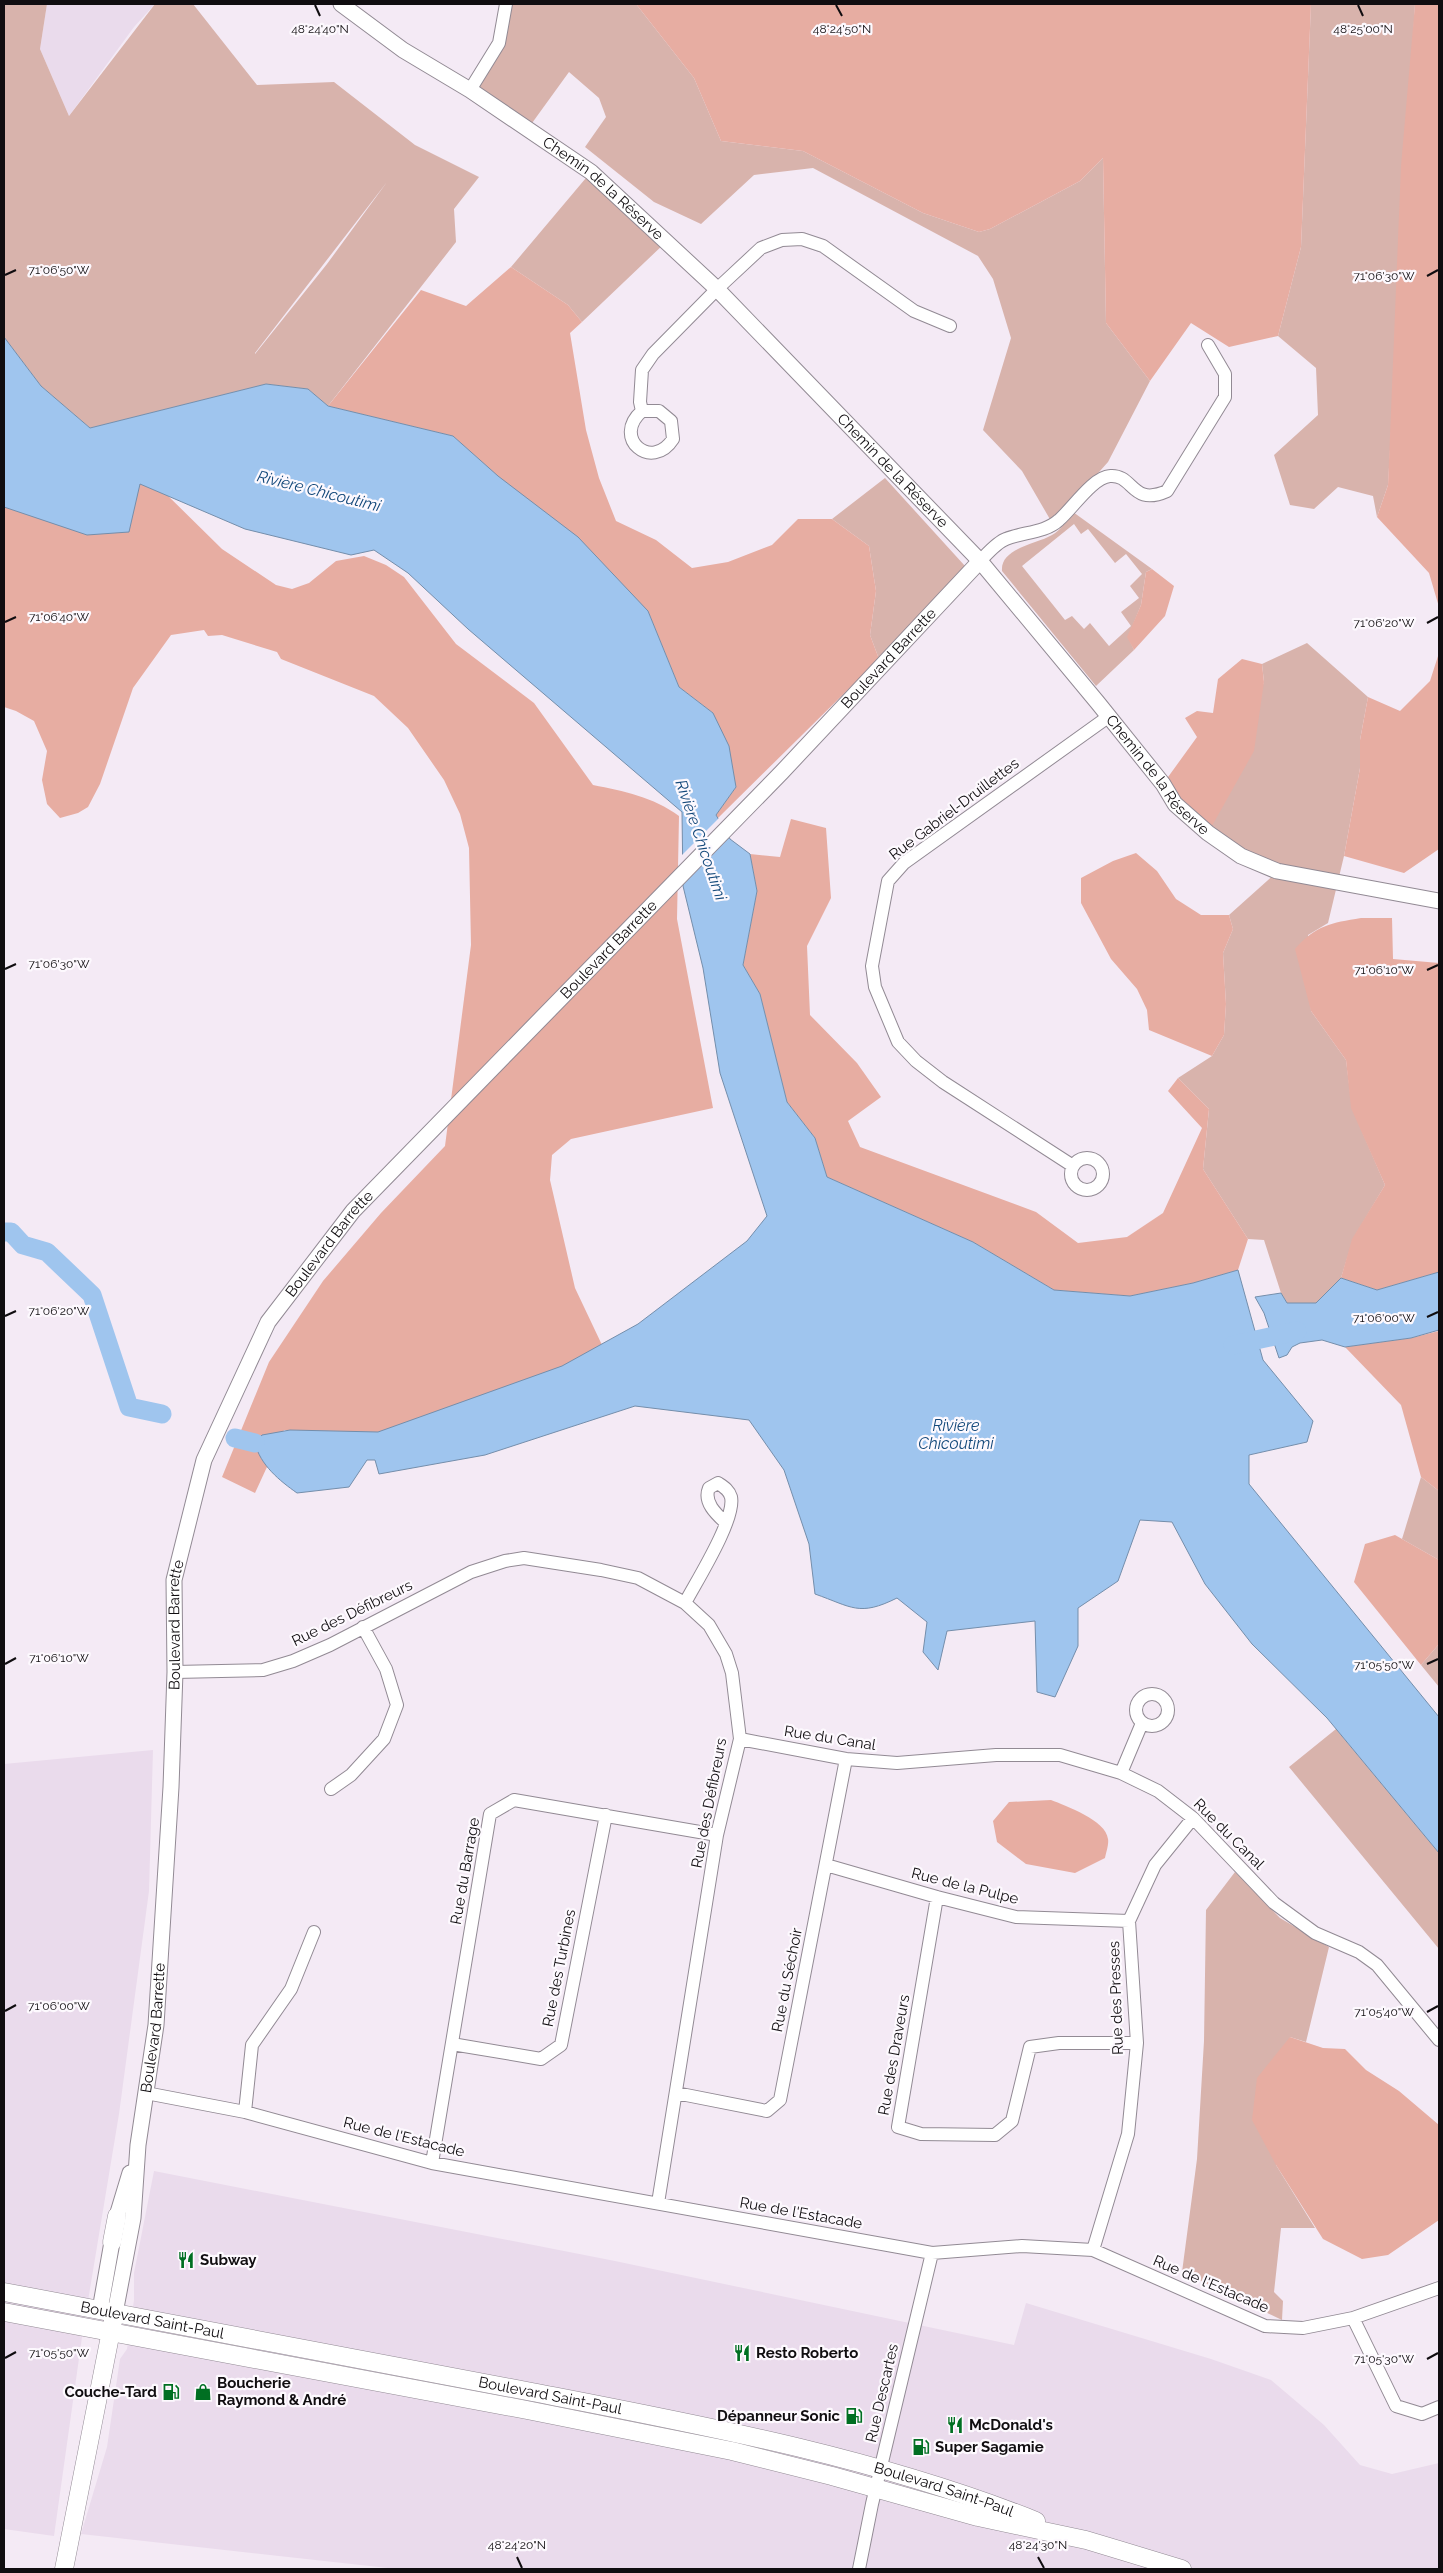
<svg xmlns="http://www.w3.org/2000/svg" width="1443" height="2573" viewBox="0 0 1443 2573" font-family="Raleway,sans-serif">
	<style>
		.built { fill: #eadbec }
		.green { fill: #d8b3ac; fill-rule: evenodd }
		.forest { fill: #e7ada2 }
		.water { fill: #9fc5ee; stroke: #748eab }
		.pier { fill: #f4eaf5 }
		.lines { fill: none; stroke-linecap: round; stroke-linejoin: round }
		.river { stroke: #9fc5ee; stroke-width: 19 }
		.minor-casing { stroke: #928a94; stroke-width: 14 }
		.tertiary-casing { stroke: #928a94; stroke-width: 17 }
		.secondary-casing { stroke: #928a94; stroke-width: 19 }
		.minor { stroke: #fff; stroke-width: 12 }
		.tertiary { stroke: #fff; stroke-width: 15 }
		.secondary { stroke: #fff; stroke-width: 18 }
		.ticks { fill: none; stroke: #100d10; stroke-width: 2 }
		.labels { text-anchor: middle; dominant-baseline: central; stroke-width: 4.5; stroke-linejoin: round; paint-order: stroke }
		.street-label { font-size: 15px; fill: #100d10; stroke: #fdf9fe }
		.poi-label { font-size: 15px; font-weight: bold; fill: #100d10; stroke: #fdf9fe; text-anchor: start }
		.water-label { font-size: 16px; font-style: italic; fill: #14497b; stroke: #fdf9fe }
		.ticks-label { font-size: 12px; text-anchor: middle; fill: #100d10; stroke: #fdf9fe; stroke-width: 4.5; stroke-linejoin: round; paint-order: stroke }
	</style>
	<rect width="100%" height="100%" fill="#f4eaf5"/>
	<!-- built -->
	<path class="built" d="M47,4h108l-21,23 -65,89 -29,-67z
		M153,1750l-4,141 -30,223 -37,223 -28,199 -50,-7v-765z
		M154,2171l461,90 399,84 12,-42 185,56 60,21 53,45 36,40 32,9 47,-11v106h-1042l-316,-35 26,-87 13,-88 7,-10 7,-49v-27z"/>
	<!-- green -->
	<path class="green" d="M4,4h43l-7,45 29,67 86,-112h38l64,81 77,-3 81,63 64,32 -25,32 2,33 -128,164 -20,-17 -42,-5 -176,44 -49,-42 -37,-49zM387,182l-60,82 -72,90v-1z
		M506,4h130l58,74 27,63 82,10 120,62 56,19 11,-3 90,-48 23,-23 3,165 44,58 -42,81 -41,46 -16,13 -29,-50 -39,-41 28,-92 -18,-59 -15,-23 -165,-88 -59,7 -53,49 -47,-22 -69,-55 21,-30 -7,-19 -30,-26 -42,58 -57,-40 14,-21z
		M1311,4h104l-27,481 -11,32 -4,-21 -35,-9 -24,22 -24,-4 -16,-50 44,-40 -2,-47 -38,-32 23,-89z
		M591,172l75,70 -84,80 -14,-17 -57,-38z
		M885,478l80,88 -86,93 -9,-24 6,-44 -7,-45 -37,-27z
		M1073,512l79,57 -6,3 -5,33 -13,32 6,13 -38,36 -94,-115c-2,-23 35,-27 50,-36 9,-5 15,-15 21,-23zM1074,524l7,10 7,-5 27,34 11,-9 16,20 -12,12 9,12 -18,14 10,14 -22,20 -19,-23 -6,6 -12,-13 -7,4 -43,-54z
		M1307,643l61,54 -8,43v28l-16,88 -16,67 -20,12 3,76 35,49 6,48 33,77 -32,54 -12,39 -25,25h-29l-6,-10 -17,-53 -16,-1 -45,-70 6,-60 -31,-31 34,-22 12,-21 2,-31 -3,-51 10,-24 -4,-14 48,-43 -69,-39 56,-151 -2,-18z
		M1421,1477l18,14v69l-37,-21z
		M1439,1644v43l-18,-22z
		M1336,1729l103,124v96l-150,-182z
		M1235,1872l45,46 49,29 -23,95 -16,-5 -14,128 39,63h-34l-7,64 9,9 -1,19 -100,-48 15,-113 7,-118 2,-131z"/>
	<!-- forest -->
	<path class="forest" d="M636,4h675l-10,243 -23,89 -49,11 -38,-24 -41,58 -44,-58 -3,-165 -23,23 -90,48 -11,3 -56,-19 -120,-62 -82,-10 -27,-63z
		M1415,4h24v603l-10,-34 -52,-56 11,-32 13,-319z
		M511,267l57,38 14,17 -12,11 16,97 13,48 17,43 40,19 36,28 36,-6 44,-17 26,-26h34l37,27 7,45 -6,44 9,24 -161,159 -2,-3 20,-28 -23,-74 -34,-26 -31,-76 -195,-175 -125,-30 93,-116 45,16z
		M141,481l16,4 65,64 54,36 16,4 17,-6 27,-22 28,-5 22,9 18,12 52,67 78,59 59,82c31,6 60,12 86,31l-2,103 36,189 -142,31 -19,16 -2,25 25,108 27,57 -46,25 -179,63 -93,-3 -29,63 -33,-16 47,-115 54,-81 58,-68 64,-67 26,-201 -2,-97 -9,-34 -16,-34 -36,-52 -34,-32 -93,-37 -4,-7 -55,-17 -14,1 -4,-6 -33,5 -38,53 -33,96 -12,23 -10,6 -18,5 -13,-14 -5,-24 5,-29 -13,-30 -18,-10 -12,-4v-225z
		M1152,569l22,17 -9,30 -31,34 -7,-13 14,-32 5,-33z
		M1439,653v196l-35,24 -60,-17 16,-88v-28l8,-43 32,14 30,-30z
		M1242,659l20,5 2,18 -10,69 -46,82 -45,-49 34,-47 -12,-19 12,-7 16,2 5,-34z
		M791,819l35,9 5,70 -24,48 3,69 47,48 24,34 -33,24 12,26 176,65 42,31 49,-6 36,-24 39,-85 -34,-37 10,-13 31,31 -6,60 45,70 -10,31 -45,13 -63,13 -76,-6 -81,-48 -146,-65 -12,-39 -28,-36 -27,-108 -17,-29 14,-74 -7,-37 30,3z
		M1136,853l21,18 19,28 25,16h28l4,14 -10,24 3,51 -2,31 -12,21 -63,-26 -2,-20 -10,-21 -26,-30 -30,-56v-25l32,-17z
		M1361,918h31l1,41 46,4v309l-62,18 -36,-12 11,-39 33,-54 -34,-77 -5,-48 -35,-49 -16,-62c21,-24 36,-26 66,-31z
		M1439,1331v160l-18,-14 -20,-72 -56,-58 66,-9z
		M1395,1535l44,25v84l-18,21 -67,-83 11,-38z
		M1051,1800c15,6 55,20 57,39 1,5 -2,14 -3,19l-30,15 -49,-9 -29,-22 -4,-21 16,-19z
		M1290,2037l33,11 22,1 21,21 33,21 40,34v95l-51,35 -26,4 -39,-20 -47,-74 -24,-45 5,-42z"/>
	<!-- water -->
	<path class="water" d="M4,337l37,49 49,42 176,-44 42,5 20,17 125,30 45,40 80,61 70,74 31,76 34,26 16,33 7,41 -20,28 14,24 20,15 7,37 -14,74 17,29 27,108 28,36 12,39 146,65 81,48 76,6 63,-13 45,-13 25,90 50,61 -6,21 -58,13v29l190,233v136l-112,-135 -75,-74 -47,-60 -33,-62 -32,-2 -22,61 -40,27v38l-23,51 -18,-5 -2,-71 -88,10 -9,39 -15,-18 4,-30 -30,-24c-38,19 -45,9 -82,-4l-6,-50 -25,-74 -35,-50 -114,-14 -150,49 -106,19 -4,-14h-8l-18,27 -52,6c-17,-12 -37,-28 -42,-50l7,-8 28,-5 88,2 184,-66 76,-42 109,-83 20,-25 -47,-143 -17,-105 -20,-82 -1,-74 -214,-183 -60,-56 -34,-23 -23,5 -106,-26 -105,-45 -11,48 -42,3 -83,-28z
		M1439,1272v58l-28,8 -66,9 -23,-7 -22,3 -8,4 -5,8 -8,3 -15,-45 -9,-16 26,-4 6,10h29l25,-25 36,12z"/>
	<!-- pier -->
	<path class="pier" d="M720,817l7,13 -46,56 -1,-29z"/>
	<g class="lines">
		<!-- river -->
		<path class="river" d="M4,1232h7l12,13 24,7 45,43 37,112 33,7
			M1233,1345l64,-14
			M235,1438l20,5"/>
		<!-- minor casing -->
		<g class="minor-casing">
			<path id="minor" d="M470,90l29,-47 7,-39
				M642,411h17l12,10 2,18c-21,33 -62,-1 -31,-28l-2,-9 2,-32 11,-16 64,-65 44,-41 21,-8 20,-1 21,7 91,65 36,15
				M980,561c7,-7 17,-19 26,-22 17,-7 39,-6 53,-19 13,-11 34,-43 51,-44 24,-2 21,31 57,15l58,-94v-23l-17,-29
				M1071 1174a16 16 0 1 1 32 0a16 16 0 1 1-32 0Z
				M1073,1166l-130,-84 -27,-21 -18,-19 -23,-55 -3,-21 16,-85 16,-18 204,-146
				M685,1603c11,-21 51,-84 46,-106 -2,-7 -7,-10 -13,-14l-9,5c-6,14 7,26 17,35
				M175,1672l88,-2 30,-9 37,-16 141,-73 34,-11 19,-3 77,12 37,8 47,25 24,22 17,29 6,19 8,66 -23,96 -59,368
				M1136 1710a16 16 0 1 1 32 0a16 16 0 1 1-32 0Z
				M740,1739l106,20 51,4 99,-8h64l61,18 37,18 35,27 81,85 41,30 44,19 18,13 62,75
				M1121,1773l21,-50
				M331,1789l20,-14 33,-36 13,-34 -11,-36 -23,-42
				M826,1865l111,32 79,20 113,4
				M937,1897l-39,230 23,7 74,1 17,-14 18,-74 29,-4h78
				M452,2044l89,15 20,-14 45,-230
				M146,2093l99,19 187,51 500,90 90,-7 71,4 172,76 38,2 50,-10 86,-30
				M676,2093l91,18 13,-11 66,-341
				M245,2112l7,-67 39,-56 23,-57
				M432,2163l58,-349 24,-14 203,35
				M1093,2250l35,-116 9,-91 -8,-122 26,-56 38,-47
				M1353,2318l43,88 26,8 17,-7
				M859,2569l13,-65 60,-251"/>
		</g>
		<!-- tertiary casing -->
		<g class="tertiary-casing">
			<g id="tertiary">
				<path id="s1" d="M341,4l62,46 67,40 121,82 126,117 263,272 118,142 65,81 12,20 33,29 33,23 36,15 162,30"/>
				<path d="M117,2216l13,-43"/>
				<path d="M100,2310l12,-68"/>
				<path id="s2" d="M115,2313l18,-95 5,-73 18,-120 15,-238 4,-115 -1,-92 30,-120 64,-138 85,-111 429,-439 198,-211"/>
			</g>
		</g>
		<!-- secondary casing -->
		<g class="secondary-casing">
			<g id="secondary">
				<path d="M112,2242l5,-26"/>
				<path id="s3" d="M4,2292c176,34 352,66 528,100 170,33 343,65 504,129"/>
				<path d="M4,2312l523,98 205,41 100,25 146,41 108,23 96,29"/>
				<path d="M64,2569l49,-248"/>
			</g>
		</g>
		<!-- minor -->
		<use href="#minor" class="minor"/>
		<!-- tertiary -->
		<use href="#tertiary" class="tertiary"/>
		<!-- secondary -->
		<use href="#secondary" class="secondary"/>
	</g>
	<!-- ticks -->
	<path class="ticks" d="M315,5l5,11M836,5l6,11M1358,5l5,11M5,275l11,-5M1427,276l11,-6M5,622l11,-5M1427,623l11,-6M5,969l11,-5M1427,970l11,-5M5,1316l11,-5M1427,1317l11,-5M5,1664l11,-6M1427,1664l11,-5M5,2011l11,-6M1427,2012l11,-6M5,2358l11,-6M1427,2359l11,-6M517,2557l5,11M1038,2557l6,11"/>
	<!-- icons -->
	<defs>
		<g id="restaurant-bare" transform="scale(1.35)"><path d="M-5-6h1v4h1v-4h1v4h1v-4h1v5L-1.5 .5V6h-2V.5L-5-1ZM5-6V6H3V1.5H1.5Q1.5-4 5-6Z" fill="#006f22" stroke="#fdf9fe" stroke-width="2.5" paint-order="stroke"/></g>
		<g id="fuel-bare" transform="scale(1.35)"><path d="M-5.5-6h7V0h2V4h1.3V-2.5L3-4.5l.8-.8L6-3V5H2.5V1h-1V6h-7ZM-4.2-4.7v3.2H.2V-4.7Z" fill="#006f22" stroke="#fdf9fe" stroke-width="2.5" paint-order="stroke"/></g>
		<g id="shop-bare" transform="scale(1.35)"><path d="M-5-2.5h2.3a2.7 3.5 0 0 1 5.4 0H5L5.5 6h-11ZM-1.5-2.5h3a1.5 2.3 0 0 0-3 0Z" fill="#006f22" stroke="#fdf9fe" stroke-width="2.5" paint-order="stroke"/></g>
	</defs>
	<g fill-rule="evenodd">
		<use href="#restaurant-bare" x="186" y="2260"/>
		<use href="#restaurant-bare" x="742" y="2353"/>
		<use href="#fuel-bare" x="171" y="2392"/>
		<use href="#shop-bare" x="203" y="2392"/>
		<use href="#fuel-bare" x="854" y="2416"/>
		<use href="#restaurant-bare" x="955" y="2425"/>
		<use href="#fuel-bare" x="921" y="2447"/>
	</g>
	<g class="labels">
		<!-- street labels -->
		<g class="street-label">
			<text stroke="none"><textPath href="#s1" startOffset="321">Chemin de la Réserve</textPath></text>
			<text stroke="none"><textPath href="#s1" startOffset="726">Chemin de la Réserve</textPath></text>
			<text stroke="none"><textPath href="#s2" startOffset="1922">Boulevard Barrette</textPath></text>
			<text stroke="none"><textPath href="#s1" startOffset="1130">Chemin de la Réserve</textPath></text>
			<text transform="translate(954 809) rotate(-37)">Rue Gabriel-Druillettes</text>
			<text stroke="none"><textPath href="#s2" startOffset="1518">Boulevard Barrette</textPath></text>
			<text stroke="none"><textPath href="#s2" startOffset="1112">Boulevard Barrette</textPath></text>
			<text transform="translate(352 1613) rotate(-26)">Rue des Défibreurs</text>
			<text stroke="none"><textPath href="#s2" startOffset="692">Boulevard Barrette</textPath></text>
			<text transform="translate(830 1738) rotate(9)">Rue du Canal</text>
			<text transform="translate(709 1803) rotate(-79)">Rue des Défibreurs</text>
			<text transform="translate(1229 1834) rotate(45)">Rue du Canal</text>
			<text transform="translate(465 1871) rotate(-80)">Rue du Barrage</text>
			<text transform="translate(965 1886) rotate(14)">Rue de la Pulpe</text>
			<text transform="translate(559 1968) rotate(-79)">Rue des Turbines</text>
			<text transform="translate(787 1980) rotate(-79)">Rue du Séchoir</text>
			<text transform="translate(1116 1998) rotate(-92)">Rue des Presses</text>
			<text stroke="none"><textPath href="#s2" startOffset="288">Boulevard Barrette</textPath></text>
			<text transform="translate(894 2055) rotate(-80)">Rue des Draveurs</text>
			<text transform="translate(404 2137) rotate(14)">Rue de l'Estacade</text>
			<text transform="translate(801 2213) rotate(10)">Rue de l'Estacade</text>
			<text transform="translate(1211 2284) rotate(23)">Rue de l'Estacade</text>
			<text stroke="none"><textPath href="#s3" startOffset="151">Boulevard Saint-Paul</textPath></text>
			<text transform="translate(882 2393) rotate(-77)">Rue Descartes</text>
			<text stroke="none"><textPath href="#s3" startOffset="556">Boulevard Saint-Paul</textPath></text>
			<text stroke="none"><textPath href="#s3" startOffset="961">Boulevard Saint-Paul</textPath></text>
		</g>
		<!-- poi labels -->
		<g class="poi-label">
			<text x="200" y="2260">Subway</text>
			<text x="756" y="2353">Resto Roberto</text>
			<text x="217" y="2383">Boucherie<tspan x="217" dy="17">Raymond &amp; André</tspan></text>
			<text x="157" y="2392" text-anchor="end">Couche-Tard</text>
			<text x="840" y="2416" text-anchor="end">Dépanneur Sonic</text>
			<text x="969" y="2425">McDonald's</text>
			<text x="935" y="2447">Super Sagamie</text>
		</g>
		<!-- water labels -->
		<g class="water-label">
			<text transform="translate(319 491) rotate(14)">Rivière Chicoutimi</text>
			<text transform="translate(701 840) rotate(71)">Rivière Chicoutimi</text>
			<text x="956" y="1425">Rivière<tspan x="956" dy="18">Chicoutimi</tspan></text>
		</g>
	</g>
	<g class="ticks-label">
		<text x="1363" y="33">48°25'00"N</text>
		<text x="320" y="33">48°24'40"N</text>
		<text x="842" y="33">48°24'50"N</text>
		<text x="59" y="274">71°06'50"W</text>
		<text x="1384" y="280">71°06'30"W</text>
		<text x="59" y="621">71°06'40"W</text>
		<text x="1384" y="627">71°06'20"W</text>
		<text x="59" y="968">71°06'30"W</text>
		<text x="1384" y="974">71°06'10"W</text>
		<text x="59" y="1315">71°06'20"W</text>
		<text x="1384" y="1322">71°06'00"W</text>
		<text x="59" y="1662">71°06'10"W</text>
		<text x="1384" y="1669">71°05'50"W</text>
		<text x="59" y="2010">71°06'00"W</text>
		<text x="1384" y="2016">71°05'40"W</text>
		<text x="59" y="2357">71°05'50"W</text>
		<text x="1384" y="2363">71°05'30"W</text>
		<text x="517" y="2549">48°24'20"N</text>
		<text x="1038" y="2549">48°24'30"N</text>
	</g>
	<!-- border -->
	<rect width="1443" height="2573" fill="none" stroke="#100d10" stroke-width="10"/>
</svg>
